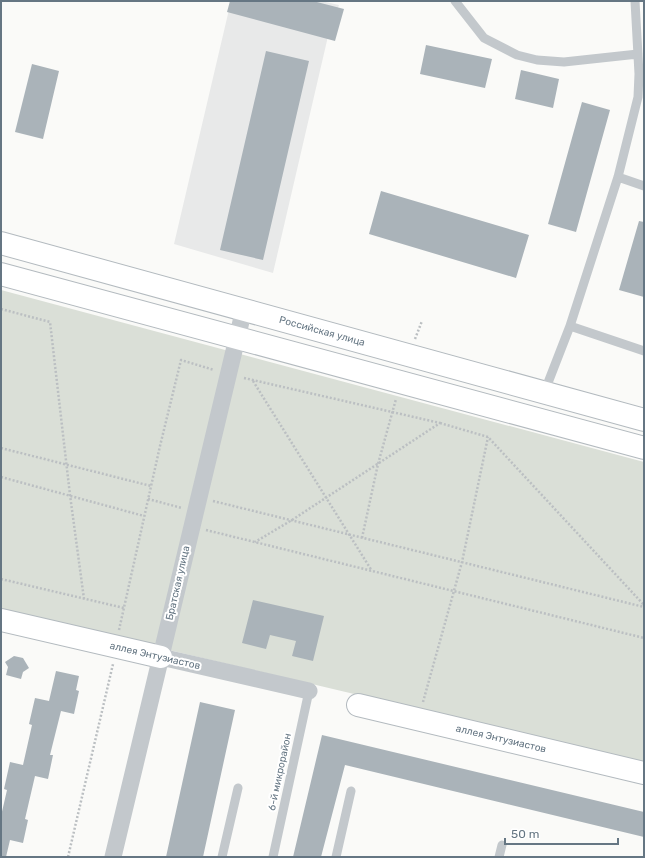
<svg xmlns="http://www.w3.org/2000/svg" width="645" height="858" viewBox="0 0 645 858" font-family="Rubik,sans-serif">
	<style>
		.built { fill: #e8e9e9 }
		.green { fill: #dadfd7 }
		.building { fill: #aab3b9 }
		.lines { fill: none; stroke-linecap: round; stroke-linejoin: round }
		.secondary-casing { stroke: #b3babf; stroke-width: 24 }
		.path { stroke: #bbbfc2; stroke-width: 2.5; stroke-dasharray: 2 2; stroke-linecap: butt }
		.lane { stroke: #c3c8cc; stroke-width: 9 }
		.street { stroke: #c3c8cc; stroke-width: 17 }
		.secondary { stroke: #fff; stroke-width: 22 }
		.labels { text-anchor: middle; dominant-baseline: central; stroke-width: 4; stroke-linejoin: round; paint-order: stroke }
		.street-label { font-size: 10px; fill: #657683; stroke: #fff }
	</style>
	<rect width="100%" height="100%" fill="#fafaf8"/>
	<!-- built -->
	<path class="built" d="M231,1h90l18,4 -10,27 -56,241 -99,-29z"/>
	<!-- green -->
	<path class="green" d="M1,290l643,172v301l-643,-153z"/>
	<!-- building -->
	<path class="building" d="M230,1h83l31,8 -9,32 -108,-29z
		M426,45l66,14 -7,29 -65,-14z
		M266,51l43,10 -46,199 -43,-10z
		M32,64l27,7 -16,68 -28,-7z
		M521,70l38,9 -6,29 -38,-9z
		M582,102l28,8 -34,122 -28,-8z
		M381,191l148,44 -13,43 -147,-44z
		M639,221l5,1v75l-25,-7z
		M253,600l71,16 -11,45 -21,-5 4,-15 -26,-6 -4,14 -24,-6z
		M14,656l9,2 6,10 -6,4 -2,7 -15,-4 2,-8 -3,-5z
		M56,671l23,5 -3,14 3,1 -5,23 -13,-3 -11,44h3l-5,24 -13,-3 -10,43 3,1 -5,23 -13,-3 -4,17h-5v-41l6,-26 -3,-1 6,-27 13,3 9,-40 -3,-1 6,-26 14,3z
		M200,702l35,8 -32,147h-37z
		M322,735l322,77v25l-299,-72 -24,92h-28z"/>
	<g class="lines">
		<!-- secondary casing -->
		<g class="secondary-casing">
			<g id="secondary">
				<path id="s1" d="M1,243l643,177"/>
				<path d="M1,274l643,174"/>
				<path d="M1,620l160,37"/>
				<path id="s2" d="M358,705l286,68"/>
			</g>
		</g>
		<!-- path -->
		<path class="path" d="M1,309l49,13 20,173 14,104
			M415,339l7,-18
			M244,378l196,45 -148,97 -37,22
			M253,381l119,190
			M440,423l48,14 156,168
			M1,448l150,38
			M1,477l143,39
			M148,499l34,9
			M213,501l431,106
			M206,530l438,108
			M362,538l16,-74 18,-65
			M1,579l123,29
			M119,630l41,-184 21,-86 33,10
			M423,702l39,-140 26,-125
			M68,857l45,-193"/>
		<!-- lane -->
		<path class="lane" d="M455,1l29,37 33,17 20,5 27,2 74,-8
			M618,177l26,9
			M570,326l74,25
			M544,393l26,-67 48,-149 20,-80 1,-23 -4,-73
			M222,857l16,-69
			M273,857l36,-166
			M336,857l15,-66
			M499,857l3,-12"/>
		<!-- street -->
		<path class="street" d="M161,657l148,34
			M113,857l131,-548"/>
		<!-- secondary -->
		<use href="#secondary" class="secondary"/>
	</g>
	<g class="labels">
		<!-- street labels -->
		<g class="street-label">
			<text stroke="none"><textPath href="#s1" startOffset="333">Российская улица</textPath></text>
			<text transform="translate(178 583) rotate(-77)">Братская улица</text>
			<text transform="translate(155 656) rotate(13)">аллея Энтузиастов</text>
			<text stroke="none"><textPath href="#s2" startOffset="147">аллея Энтузиастов</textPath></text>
			<text transform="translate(280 772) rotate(-78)">6-й микрорайон</text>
		</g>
	</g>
	<!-- border -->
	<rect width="645" height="858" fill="none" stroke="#657683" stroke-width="4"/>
	<!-- scale -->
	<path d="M505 838v6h113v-6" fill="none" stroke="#657683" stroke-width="2"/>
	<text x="511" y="838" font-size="12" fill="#657683" stroke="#ffffff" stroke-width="3" paint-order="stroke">50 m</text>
</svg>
